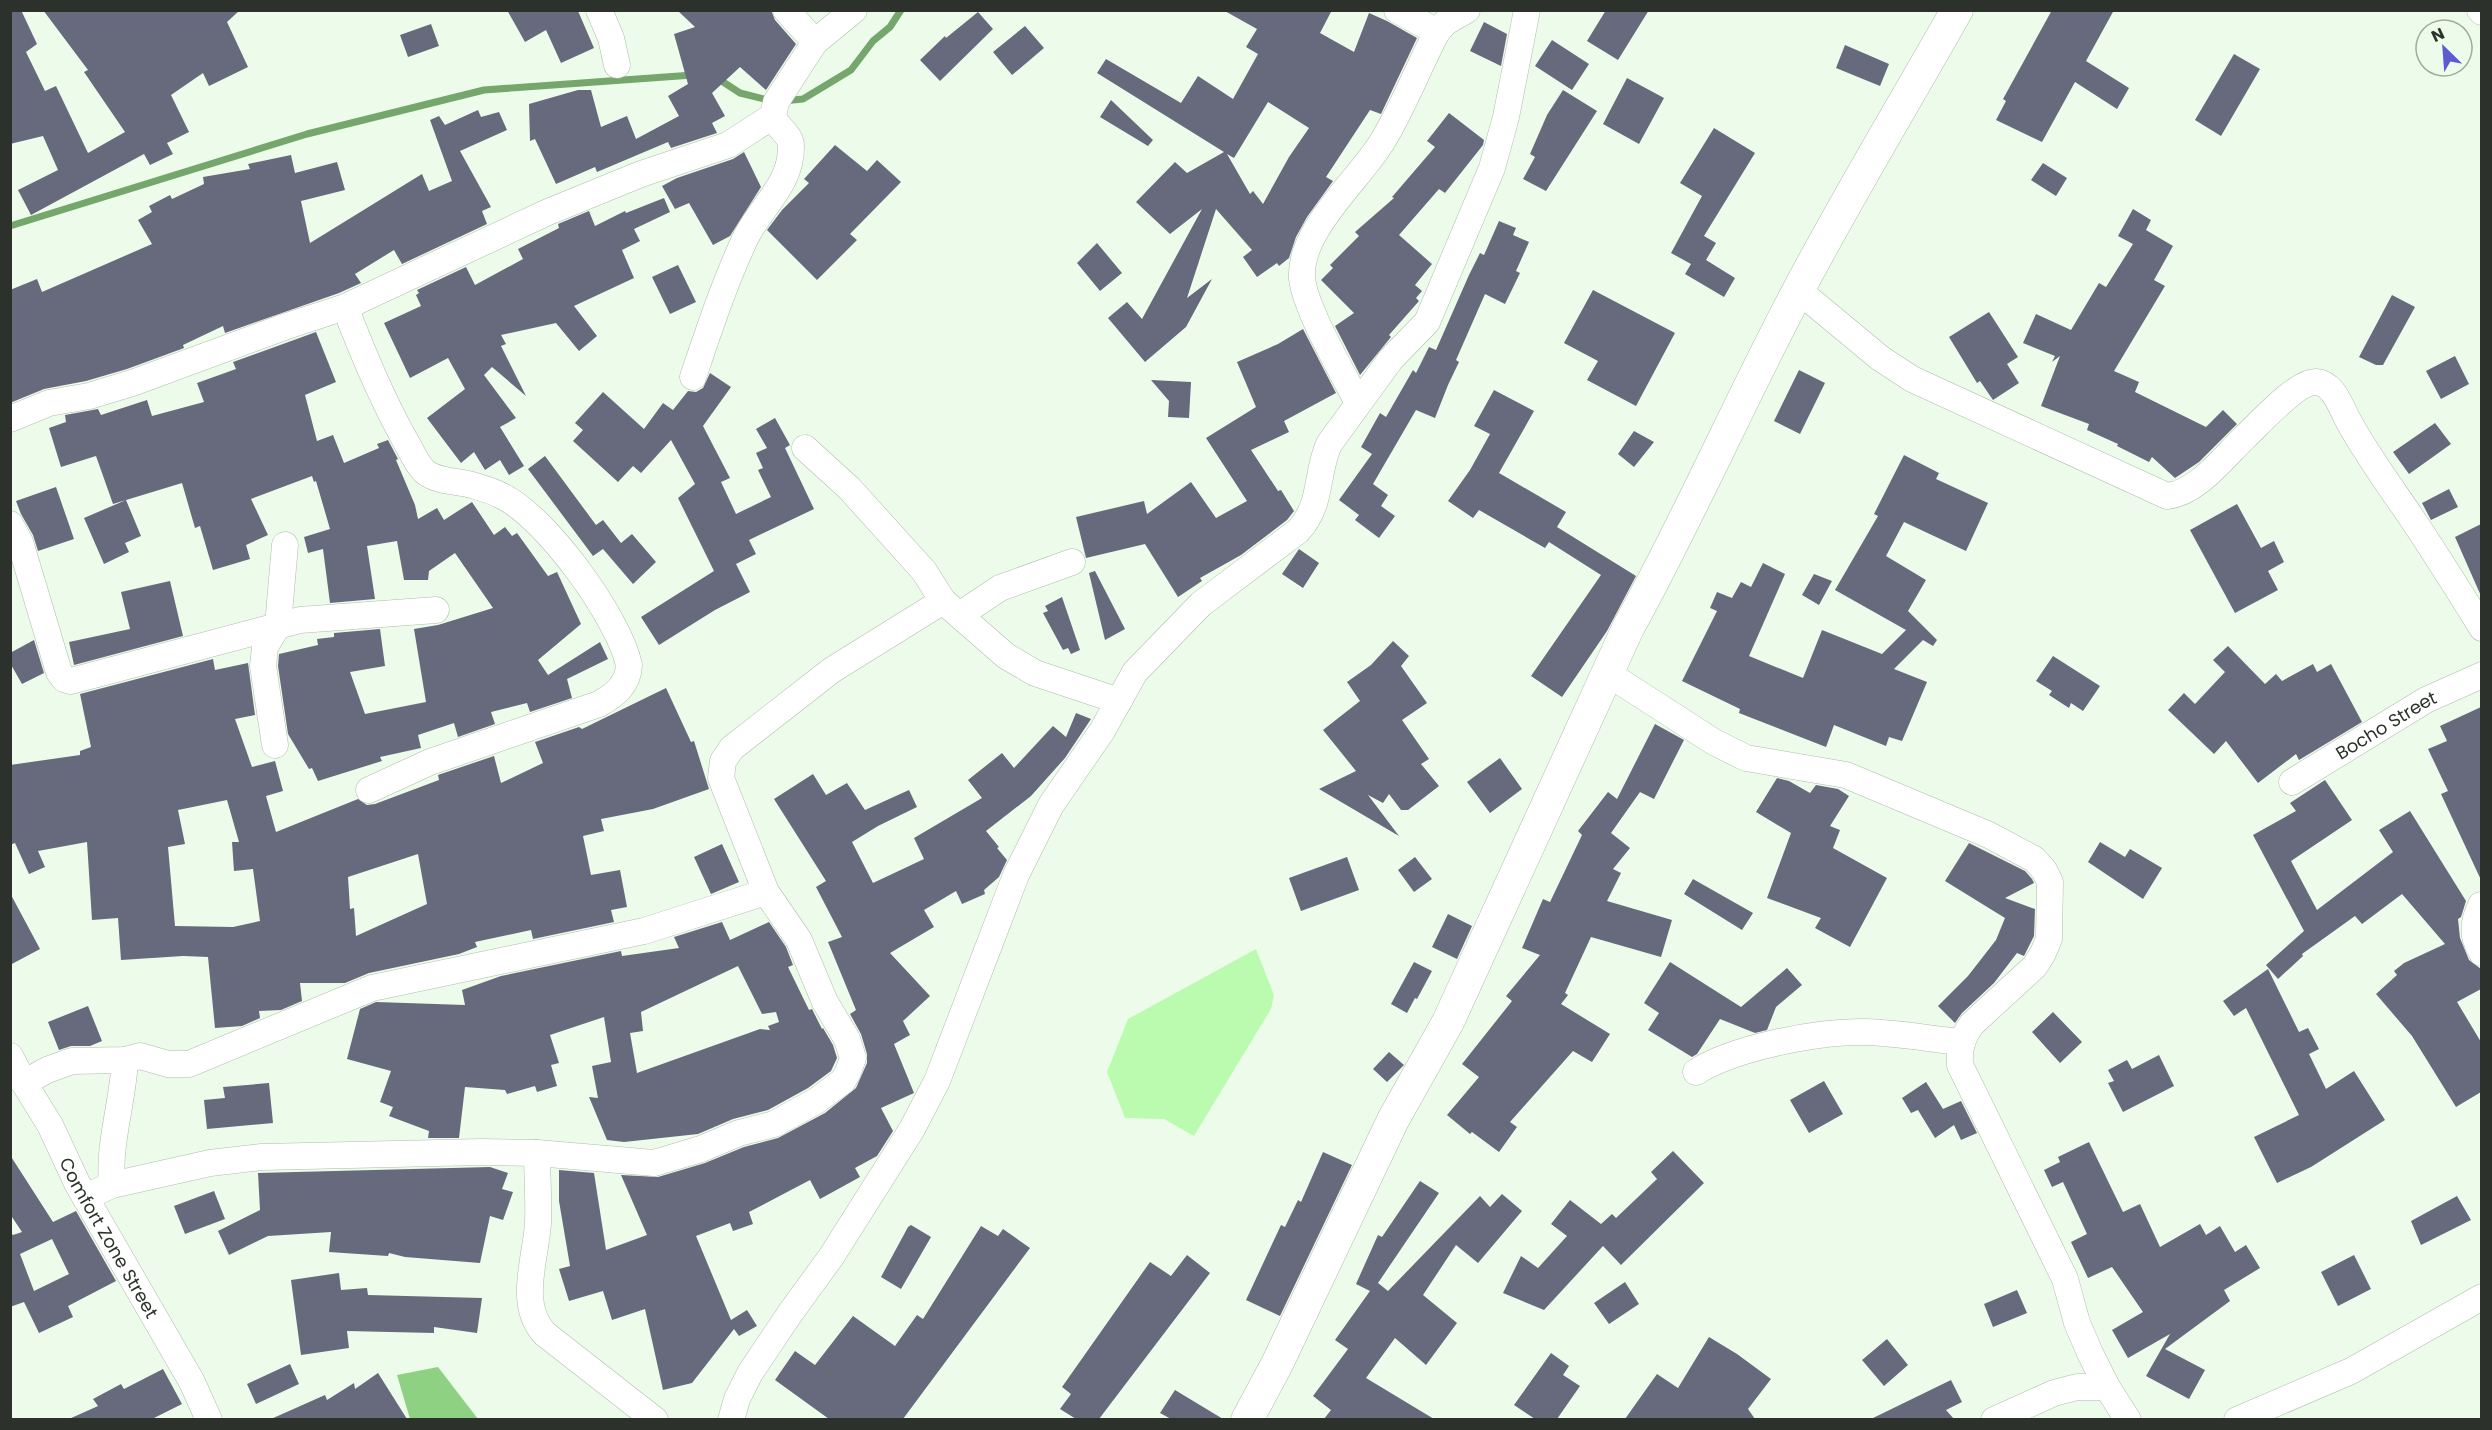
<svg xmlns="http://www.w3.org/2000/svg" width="2492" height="1430" viewBox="0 0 2492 1430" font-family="Poppins,sans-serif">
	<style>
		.green { fill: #bbfbb0 }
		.forest { fill: #8fd183 }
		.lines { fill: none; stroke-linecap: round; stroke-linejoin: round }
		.stream { stroke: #75a66c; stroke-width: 7 }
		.building { fill: #67697c; fill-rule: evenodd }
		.minor-casing { stroke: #aebdab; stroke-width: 27 }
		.tertiary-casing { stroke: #aebdab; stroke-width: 33 }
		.minor { stroke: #fff; stroke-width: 26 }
		.tertiary { stroke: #fff; stroke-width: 32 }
		.labels { text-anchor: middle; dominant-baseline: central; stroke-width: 6; stroke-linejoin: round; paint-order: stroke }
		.street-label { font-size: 18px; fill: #2c322b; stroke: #edfcea }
	</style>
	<rect width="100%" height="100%" fill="#edfcea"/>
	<!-- green -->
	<path class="green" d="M1256,949l18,46 -3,14 -77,127 -30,-17 -39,-1 -18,-46 21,-53z"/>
	<!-- forest -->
	<path class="forest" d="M438,1367l40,52h-68l-13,-44z"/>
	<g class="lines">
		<!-- stream -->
		<path class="stream" d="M717,78l23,15 32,8
			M783,101l20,-2 48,-29 22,-29 17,-14 11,-17
			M10,226l297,-92 177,-44 209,-15"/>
	</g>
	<!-- building -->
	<path class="building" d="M10,10h11l16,34 -11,8 19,39 11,-5 32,67 37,-21 -41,-60 4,-2 -45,-60h197l-13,12 21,45 -39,19 -6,-13 -32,22 18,37 -22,11 6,11 -23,11 -6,-11 -113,61 -13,-25 40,-20 -15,-34 -33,8z
		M507,10h72l-1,1 16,37 -33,15 -15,-33 -21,12z
		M677,10h94l4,10 21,24 -30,46 -26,-23 -28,26 13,23 -13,7 5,10 -46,15 -3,-6 -71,30 -2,-5 -39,17 -21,-45 -5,2 -1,-37 49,-14h13l10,37 26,-11 9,23 43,-23 -11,-20 20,-12 -14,-50 21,-7z
		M1223,10h109l-12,23 34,19 15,-39 18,8 30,17 -36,76 -11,-4 -44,67 7,4 -26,36 -11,20 -7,21 -10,8 -2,-3 -20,14 -14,-20 9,-7 -36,-41 -29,89 25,-19 -26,48 -41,35 -37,-44 19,-16 15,17 60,-110 -32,25 -34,-32 39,-40 12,11 37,-21 -127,-79 9,-14 75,44 17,-27 35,23 25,-45 -12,-7 11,-18zM1268,102l41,26 -20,29 -26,47 -10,-13 -3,3 -23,-40 7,4z
		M1606,10h43l-31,50 -31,-19z
		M2052,10h62l-28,51 43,27 -12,21 -42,-27 -33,60 -46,-22 10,-19 -3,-2z
		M978,12l15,17 -53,52 -20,-21 25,-24 1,2z
		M1484,22l23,12 -6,32 -31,-15z
		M431,24l8,22 -31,11 -8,-22z
		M1025,26l19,22 -32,27 -19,-23z
		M1552,40l37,24 -17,26 -37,-24z
		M1845,45l44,19 -9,22 -44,-18z
		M2234,54l26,15 -39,67 -26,-16z
		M1627,78l37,20 -25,46 -36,-20z
		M1563,90l34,21 -51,80 -23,-12 12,-22 -5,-3 17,-39z
		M1111,100l42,40 -5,6 -48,-29z
		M478,110l3,7 18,-5 8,18 -47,21 31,56 -9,4 5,13 -85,40 -8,-14 -39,24 6,9 -22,10 -114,40 -2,-7 -40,19 1,3 -57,21 -41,12 -42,8 -34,14v-113l27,-11 5,13 110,-48 -14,-24 14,-8 -3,-6 21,-11 2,4 32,-15 -1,-7 47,-8 -2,-5 43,-9 4,18 42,-11 8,28 -44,11 9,42 112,-69 7,17 23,-10 -22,-61 9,-4 6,9z
		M1449,113l35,27 -1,5 -38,48 -6,-4 -40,46 33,29 -17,21 7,6 -6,7 3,3 -30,34 2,2 -31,38 -25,-49 19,-13 -33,-33 12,-12 -3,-3 29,-29 -4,-4 39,-34 -2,-1 43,-50 -8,-6z
		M1714,128l41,25 -51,83 12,7 -10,17 29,18 -11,19 -39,-23 6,-10 -20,-11 31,-57 -22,-13z
		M835,145l32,26 10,-11 24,22 -51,52 7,6 -40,40 -50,-50 15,-20 27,-27 -5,-4z
		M744,152l17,35 -31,49 -17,9 -24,-42 -14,6 -13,-23 15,-8 56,-19z
		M2043,163l24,15 -11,18 -25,-16z
		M664,198l6,14 -36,17 6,12 -18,9 12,28 -60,28 23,30 -18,15 -23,-28 -55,12 5,9 -5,2 25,50 -34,-29 -8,8 32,43 -16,9 24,39 -15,9 -9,-15 -15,10 -11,-18 -13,11 -34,-45 38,-29 -17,-31 -38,20 -26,-55 37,-17 -5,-11 3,-2 -2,-3 49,-23 9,18 48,-26 -5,-10 41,-21 -1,-4 31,-13 6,15 30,-15 1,2z
		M2133,209l18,11 -5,10 27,16 -19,34 11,6 -51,85 25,11 -4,10 71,35 17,-17 14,14 -38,38 -24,16 -23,-21 -3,5 -32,-16 1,-2 -31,-14 2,-6 -48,-18 19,-50 -8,6 3,-6 -32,-13 13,-29 35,16 28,-47 7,4 27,-43 -15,-8z
		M1499,221l17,7 -3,7 16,7 -13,29 4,2 -15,31 -20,-10 -29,66 3,2 -11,23 -13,33 -19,-8 -43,74 15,11 -7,11 14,10 -16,22 -24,-18 4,-5 -20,-15 33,-46 -11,-7 19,-34 6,4 27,-47 3,3 13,-26 7,3 33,-75 11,-22 4,2z
		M1097,243l25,30 -22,18 -23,-28z
		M678,265l18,37 -26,12 -18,-37z
		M1593,290l82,43 -39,73 -49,-26 11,-19 -34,-18z
		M2392,295l23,12 -32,58h-7l-17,-8z
		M1989,312l29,45 -11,7 12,19 -26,17 -13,-19 -3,2 -28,-46z
		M1303,329l33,64 -52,28 5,11 -38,18 27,41 3,-1 13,21 -7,9 -46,35 -41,23 2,3 -24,16 -33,-53 -59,14 -10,-41 68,-16 3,13 44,-32 25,36 31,-17 -41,-63 50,-31 -19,-45 41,-18z
		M316,332l20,50 -31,13 12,46 16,-6 11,28 35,-15 -2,-4 11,-4 10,19 -2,1 19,45 3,14 19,-11 7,12 28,-18 22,33 11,-8 7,9 5,-3 31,43 9,-4 24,52 -43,36 10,15 52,-33 8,17 -41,20 5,19 -42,14 -3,-9 -36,9 4,12 -37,13 -4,-14 -36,12 3,13 -41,9 2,4 -64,20 -6,-13 -3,1 -21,-35 -10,-68 1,-12 39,-9 -1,-6 17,-2v-4l46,-4 5,37 -35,6 15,42 61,-12 -12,-73 24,-4 55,-17 -38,-55 -26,18 -1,9h-24l-7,-39 -30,5 8,53 -45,4 -7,-54 -15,4 -4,-16 26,-8 -14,-48 -2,1 -2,-6 -61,23 17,36 -22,10 4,14 -37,11 -13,-44 -5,2 -13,-45 -69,21 -17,-48 -35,11 -12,-39 17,-6 -1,-7 33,-6 3,6 46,-15 5,16 52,-14 -7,-19 39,-14 -3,-7z
		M2455,356l14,28 -28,15 -15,-28z
		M1799,370l26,13 -25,51 -26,-13z
		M710,373l21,14 -28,39 27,52 -9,4 15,32 35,-17 -13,-27 5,-2 -7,-15 11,-5 -11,-19 19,-11 15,27 -5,3 29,61 -65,31 7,14 -20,10 14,28 -35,18 -56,35 -18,-28 73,-46 -36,-73 17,-14 -24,-44 -30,33 -8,-7 -15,16 -45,-41 10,-11 -8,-7 28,-31 41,37 19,-26 10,7 15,-19 8,1 7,-4z
		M1151,380l40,2 -2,36 -21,-1 1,-16z
		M1494,390l40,21 -35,62 67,39 -9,15 79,49 -29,55 -45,66 -31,-21 70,-101 -52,-33 -4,6 -66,-38 -6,8 -25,-17 22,-31 20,-36 -16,-8z
		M2435,423l16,21 -42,30 -16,-22z
		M1634,431l20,11 -20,25 -16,-13z
		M1904,455l35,18 -3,6 52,24 -22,48 -62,-29 -18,34 40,24 -18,31 29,29 -4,6 -10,-6 -29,29 33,13 -25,59 -13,-4 -3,9 -52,-21 -8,22 -87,-34 1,-4 -58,-28 35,-70 -7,-3 7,-16 15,6 9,-16 10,5 12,-24 22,11 -36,82 54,22 19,-48 60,24 24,-24 -71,-40 43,-74 -4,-2z
		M545,456l51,69 7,-5 18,23 11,-9 24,28 -23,22 -30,-35 -10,7 -65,-87z
		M56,487l18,52 -36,12 -5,-16 -12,-21 -5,-13z
		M2449,489l9,18 -27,13 -9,-17z
		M126,500l15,36 -16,7 4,9 -25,12 -20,-46z
		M2237,504l24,44 13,-7 10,21 -16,9 10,19 -43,23 -45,-83z
		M2481,524v72l-26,-59z
		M1299,549l20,14 -16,25 -21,-14z
		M1095,571l30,58 -20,11 -16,-67z
		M1814,574l18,7 -13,24 -17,-10z
		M170,581l13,55 -109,29 -5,-23 61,-13 -9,-37z
		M1062,597l18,53 -9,4 -3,-6 -5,2 -20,-37 5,-2 -3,-5z
		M34,640l10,33 -22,11 -12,-21v-10z
		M1393,641l16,15 -8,10 26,37 -25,17 27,39 -8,5 18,22 -31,24h-7l-12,-16 -6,9 -15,-8 31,41 -80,-47 37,-18 -33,-41 37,-29 -13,-19 24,-17z
		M2228,646l37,38 11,-10 6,7 31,-17 4,8 14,-8 31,58 -63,38 -3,-6 -38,29 -32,-42 -12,13 -46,-44 16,-17 11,11 30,-32 -12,-12z
		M2053,656l47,30 -17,25 -12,-8 -2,5 -20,-13 3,-4 -16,-10z
		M213,659l2,11 33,-7 7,52 -20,4 17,48 23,-6 8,30 -17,5 10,36 82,-33 9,6 8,-1 64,-24 -1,-5 56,-19 7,27 42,-20 -8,-21 3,-1 41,-14 3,2 84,-41 25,54 3,-1 15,48 -56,20 -52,10 3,12 -21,5 8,39 29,-5 7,37 -16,3 3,12 -81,17 -2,-9 -56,12 2,5 -18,7 -90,19 -24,10h-45l2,18 -21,9 -22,1 1,7 -18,8 -27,2 -7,-71 -25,-1 -62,4 -3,-42 -26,2 -5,-78 -49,9 7,16 -16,7 -14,-31 -5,2v-80l70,-10v-4l11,-4 -11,-53zM227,800l12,42h-7l2,29 19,-2 7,52 -27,6 -58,-1 -7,-79 17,-3 -7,-34zM418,854l9,50 -71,32 -2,-28 -4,1 -2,-32z
		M2481,707v173l-40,-86 7,-3 -20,-42 19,-8 -7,-15z
		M1076,713l15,6 -26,39 -34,38 -45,35 13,16 -2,1 10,12 -8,17 -15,13 1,4 -23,10 -6,-13 -32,19 10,17 -44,26 40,43 -27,25 7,14 -16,9 20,49 -33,15 12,23 -16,25 -22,12 5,9 -40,22 -10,-19 -61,32 4,12 -20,7 -3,-8 -34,13 35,84 16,-10 10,16 -18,10 -5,-7 -42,54 -29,7 -18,-81 -33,11 -9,-29 -34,10 -10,-32 11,-3 -11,-65v-31l35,3 12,77 41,-15 -26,-60 37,2 47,-14 39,-16 34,-9 47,-25 31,-25 11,-25v-9l-6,-20 -11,-20 6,-4 -28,-68 14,-5 -26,-50 10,-6 -52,-82 39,-25 13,21 21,-12 18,27 44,-20 8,17 -39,19 -26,16 21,41 51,-24 -10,-21 68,-40 -14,-18 34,-27 12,15 39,-42 13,11z
		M1655,724l29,16 -30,59 -14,-7 -29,41 19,15 -17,21 8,4 -14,28 65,19 -11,37 -70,-20 -26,56 3,2 -7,9 49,30 -18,28 -19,-11 -63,71 7,5 -18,25 -27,-20 -2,2 -23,-19 32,-38 -17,-13 50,-63 -6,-5 34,-41 -18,-7 21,-49 7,3 32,-67 -4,-4 30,-39 9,7z
		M1500,758l22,31 -32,24 -23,-31z
		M1777,778l12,3 21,12 6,-8 22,4 11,7 -19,30 10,4 -7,18 54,30 -37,69 -35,-19 6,-10 -54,-20 24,-65 -35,-21z
		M2325,780l27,40 -61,41 26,49 76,-58 -14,-22 31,-19 56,90 -5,16 -3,2 2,19 9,22 12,9v20l-24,13 24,40v50l-25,15 -44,-71 -36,-42 21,-19 -3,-4 10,-8 41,-19 -43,-50 -40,30 -7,-8 -53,38 1,2 -25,23 -12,-14 38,-34 -51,-96 43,-24 -6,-8z
		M2100,842l25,15 5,-8 32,19 -19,31 -55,-37z
		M1969,843l56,28 7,8 2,4 -29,15 30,11 -1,27 -10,20 -7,-3 -23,30 -32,30 -7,10 -17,-17 30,-30 28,-36 9,-22 -60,-37z
		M722,844l17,38 -28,12 -17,-37z
		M1347,857l12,33 -58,21 -12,-33z
		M1415,857l17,22 -18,13 -16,-22z
		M1693,879l60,34 -11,17 -58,-36z
		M10,893l30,56 -30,16z
		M1448,914l24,12 -15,33 -25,-12z
		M722,922l8,18 39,-18 17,25 7,18 -5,2 21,43 3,-1 10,20 1,-1 10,17 4,13 -6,13 -23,17 -40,22 -35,9 -35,15 -74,8 -17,-2 -18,-43 9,1 -6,-32 19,-4 -7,-45 -54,18 9,28 -8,2 6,21 -20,6 -2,-6 -28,8 -2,-4 -40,-3 -6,51h-31l1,-7 -40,-15 4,-9 -13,-5 11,-31 -44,-12 13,-50 16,-7 89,3 -3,-15 39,-14 120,-25 1,5 57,-8 -5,-11zM738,966l24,48 14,-2 3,10 -11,4 2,4 -10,-1 -123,44 -7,-40 13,-2 -2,-19z
		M1414,962l18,9 -15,28 -2,-1 -8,15 -16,-9z
		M1670,962l71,45 46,-39 15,17 -26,22 -9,23 -12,3 -35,-14 -23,35 -5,3 -44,-27 11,-17 -15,-10z
		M2268,969l31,63 9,-4 11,21 -10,5 17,35 28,-18 31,49 -74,47 -34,16 -23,-46 45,-22 -53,-107 -12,8 -11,-15z
		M88,1006l14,35 -12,5h-19l-12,4 -11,-28z
		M2053,1012l29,30 -22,21 -28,-31z
		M1389,1052l15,13 -17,17 -14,-13z
		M2159,1055l15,31 -51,26 -15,-29 6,-2 -6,-11 19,-10 5,9z
		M1824,1081l19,33 -34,19 -19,-33z
		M1926,1082l17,27 18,-8 16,32 -16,7 -7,-15 -19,13 -17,-28 -7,3 -9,-15z
		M269,1083l4,40 -66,6 -3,-29 21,-2 -2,-11z
		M2089,1142l34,70 17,-8 20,43 40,-23 6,11 14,-9 15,26 11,-7 14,23 -36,22 6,11 -65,48 40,21 -16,29 -43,-23 24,-42 -42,24 -16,-28 31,-18 -31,-45 -24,11 -17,-36 16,-8 -24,-52 -11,5 -8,-17 16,-8 -2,-5z
		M1673,1151l31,32 -83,82 -18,-19 -59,64 -41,-17 18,-37 17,12 29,-32 -16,-12 19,-24 31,24 11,-10 4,4 41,-39 -6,-7z
		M1323,1152l29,13 -72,151 -34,-16 35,-75 4,2 13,-27 3,2z
		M10,1155l43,67 23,-11 40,70 -48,25 5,11 -34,16 -15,-31 -14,5v-75l3,3 9,-3 -12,-18zM52,1239l17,35 -35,17 -14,-37z
		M490,1167l18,6 -6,16 11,3 -10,28 -13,-4 -10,47 -75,-6 -16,-4 -1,3 -59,-4 2,-20 -63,4 -39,19 -11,-24 42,-21 -2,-37z
		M1420,1181l19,12 -61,90 10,8 92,-95 10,11 12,-13 20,17 -44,52 -22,-18 -33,50 34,28 -31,42 -31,-27 -29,40 68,41h-110l7,-9 -18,-14 35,-47 -13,-9 35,-49 -14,-7 22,-49 4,2z
		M214,1191l11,28 -40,15 -11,-28z
		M2457,1196l14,24 -50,25 -10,-24z
		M911,1225l20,12 -30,52 -20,-12 27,-50z
		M981,1226l17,10 5,-7 27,19 -127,171h-74l-54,-39 20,-29 20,14 38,-49 42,30 22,-31 6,4z
		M1187,1255l23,18 -111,146h-23l-16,-10 11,-15 -9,-7 88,-125 21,14z
		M2354,1255l17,34 -33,17 -17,-34z
		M339,1273l2,17 26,-2 1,7 114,3 -5,35 -43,-6v6l-87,-2 2,17 -48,7 -10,-75z
		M1625,1282l14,22 -30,20 -15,-21z
		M2017,1290l10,23 -34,14 -9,-23z
		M1709,1337l28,17 34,25 -23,30 7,10h-130l32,-45 21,14z
		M1887,1339l21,26 -24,21 -22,-26z
		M1551,1353l18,13 -6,9 17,11 -23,33h-22l-21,-14z
		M290,1364l9,20 -43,20 -9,-20z
		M163,1369l19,35 -30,15h-83l29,-13 -5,-7 28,-15 3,5z
		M378,1373l29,46h-136l54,-24 2,5 27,-17 1,6z
		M1951,1380l11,22 -16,8 8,9h-83z
		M1175,1390l48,29h-52l-11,-6z"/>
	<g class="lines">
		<!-- minor casing -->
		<g class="minor-casing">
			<g id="minor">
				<path d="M599,10l12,28 6,27"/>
				<path d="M786,10l29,32"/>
				<path d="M1397,10l40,22"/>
				<path d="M2480,10l2,2"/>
				<path d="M1798,290l82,68 32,21 255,117c30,-3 57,-39 78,-59 14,-13 52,-56 71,-55 18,1 25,26 33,40 18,33 41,64 62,95 25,37 48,74 71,111"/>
				<path d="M345,307c18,46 36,90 60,133 6,10 11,23 19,31 12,11 34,10 48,14 10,3 21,6 30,11 44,21 117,122 127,169 -1,20 -14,30 -30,39l-169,58 -61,28"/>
				<path d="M693,377c16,-47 31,-93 52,-138 15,-32 47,-55 46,-93 0,-12 -14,-18 -18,-30"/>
				<path d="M1358,403c-15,-30 -53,-94 -56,-125 -3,-48 56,-97 80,-136 21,-34 36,-74 55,-110l9,-10 21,-12"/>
				<path d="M10,419l39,-16 40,-7 43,-13 152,-56 61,-20 203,-95 93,-38 87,-29 45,-29 3,-14 39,-60 39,-32"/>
				<path d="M805,448l44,40 75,83 19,30 63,55 29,17 84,28"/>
				<path d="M10,524l10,18 39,130 5,7 7,2 229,-61 136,-10"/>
				<path d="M961,614l39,-26 72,-26"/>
				<path d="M1607,673l107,69 32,16 100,17 143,60 45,24 10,11 6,12 -1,57 -6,14 -8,13 -63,58c-10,14 -13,24 -12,41l105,214 12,44 13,30 17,34 21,33"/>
				<path d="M275,745l-12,-79 2,-19 13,-22 7,-80"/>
				<path id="s1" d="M2292,782l134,-82 56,-25"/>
				<path d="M2481,905c-8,17 -10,30 1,48"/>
				<path id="s2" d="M10,1056l14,27 26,42 27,58 115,199 17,38"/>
				<path d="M1696,1072c37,-24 119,-40 164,-40 34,0 69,7 102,10"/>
				<path d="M24,1083l23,-13 25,-9 53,-1 15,-4 28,8h21l183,-76 272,-57 122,-39"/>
				<path d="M537,1153c0,23 2,47 1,70 -2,35 -21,82 7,111l110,86"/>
				<path d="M112,1185c-4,-41 11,-83 13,-125"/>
				<path d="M85,1197l27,-12 98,-22 52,-6 220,-5 55,1 117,10 47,-14 38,-16 35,-9 42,-23 27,-20 5,-9 5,-14 -6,-19 -22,-37 -26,-62 -33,-48 -45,-114 2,-17 9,-13 100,-78 111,-69"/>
				<path d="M731,1420l6,-21 13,-26 41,-61 40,-55 81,-128 25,-48 79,-206 35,-70 51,-74 33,-59 66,-68 97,-73c25,-27 17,-55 31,-87l62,-85 36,-37 65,-154 14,-51 21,-107"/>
				<path d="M1994,1420l60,-27 23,-6h30"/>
				<path d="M2237,1420l114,-49 131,-74"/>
			</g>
		</g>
		<!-- tertiary casing -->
		<g class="tertiary-casing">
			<path id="tertiary" d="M1247,1420l30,-56 116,-244 55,-98 180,-394c61,-110 111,-226 170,-337 50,-95 106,-187 159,-281"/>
		</g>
		<!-- minor -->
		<use href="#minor" class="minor"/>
		<!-- tertiary -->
		<use href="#tertiary" class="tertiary"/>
	</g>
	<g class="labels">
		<!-- street labels -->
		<g class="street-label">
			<text stroke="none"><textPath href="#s1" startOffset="110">Bocho Street</textPath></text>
			<text stroke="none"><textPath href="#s2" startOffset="207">Comfort Zone Street</textPath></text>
		</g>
	</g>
	<!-- border -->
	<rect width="2492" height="1430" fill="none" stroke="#2c322b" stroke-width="24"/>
	<!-- north arrow -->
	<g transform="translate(2444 48) rotate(335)"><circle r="28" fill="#edfcea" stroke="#a0ab9e" stroke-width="1.5"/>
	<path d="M0-4.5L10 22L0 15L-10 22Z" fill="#5e5ad2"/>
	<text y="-9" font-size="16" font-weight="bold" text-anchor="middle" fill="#2c322b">N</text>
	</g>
</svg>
